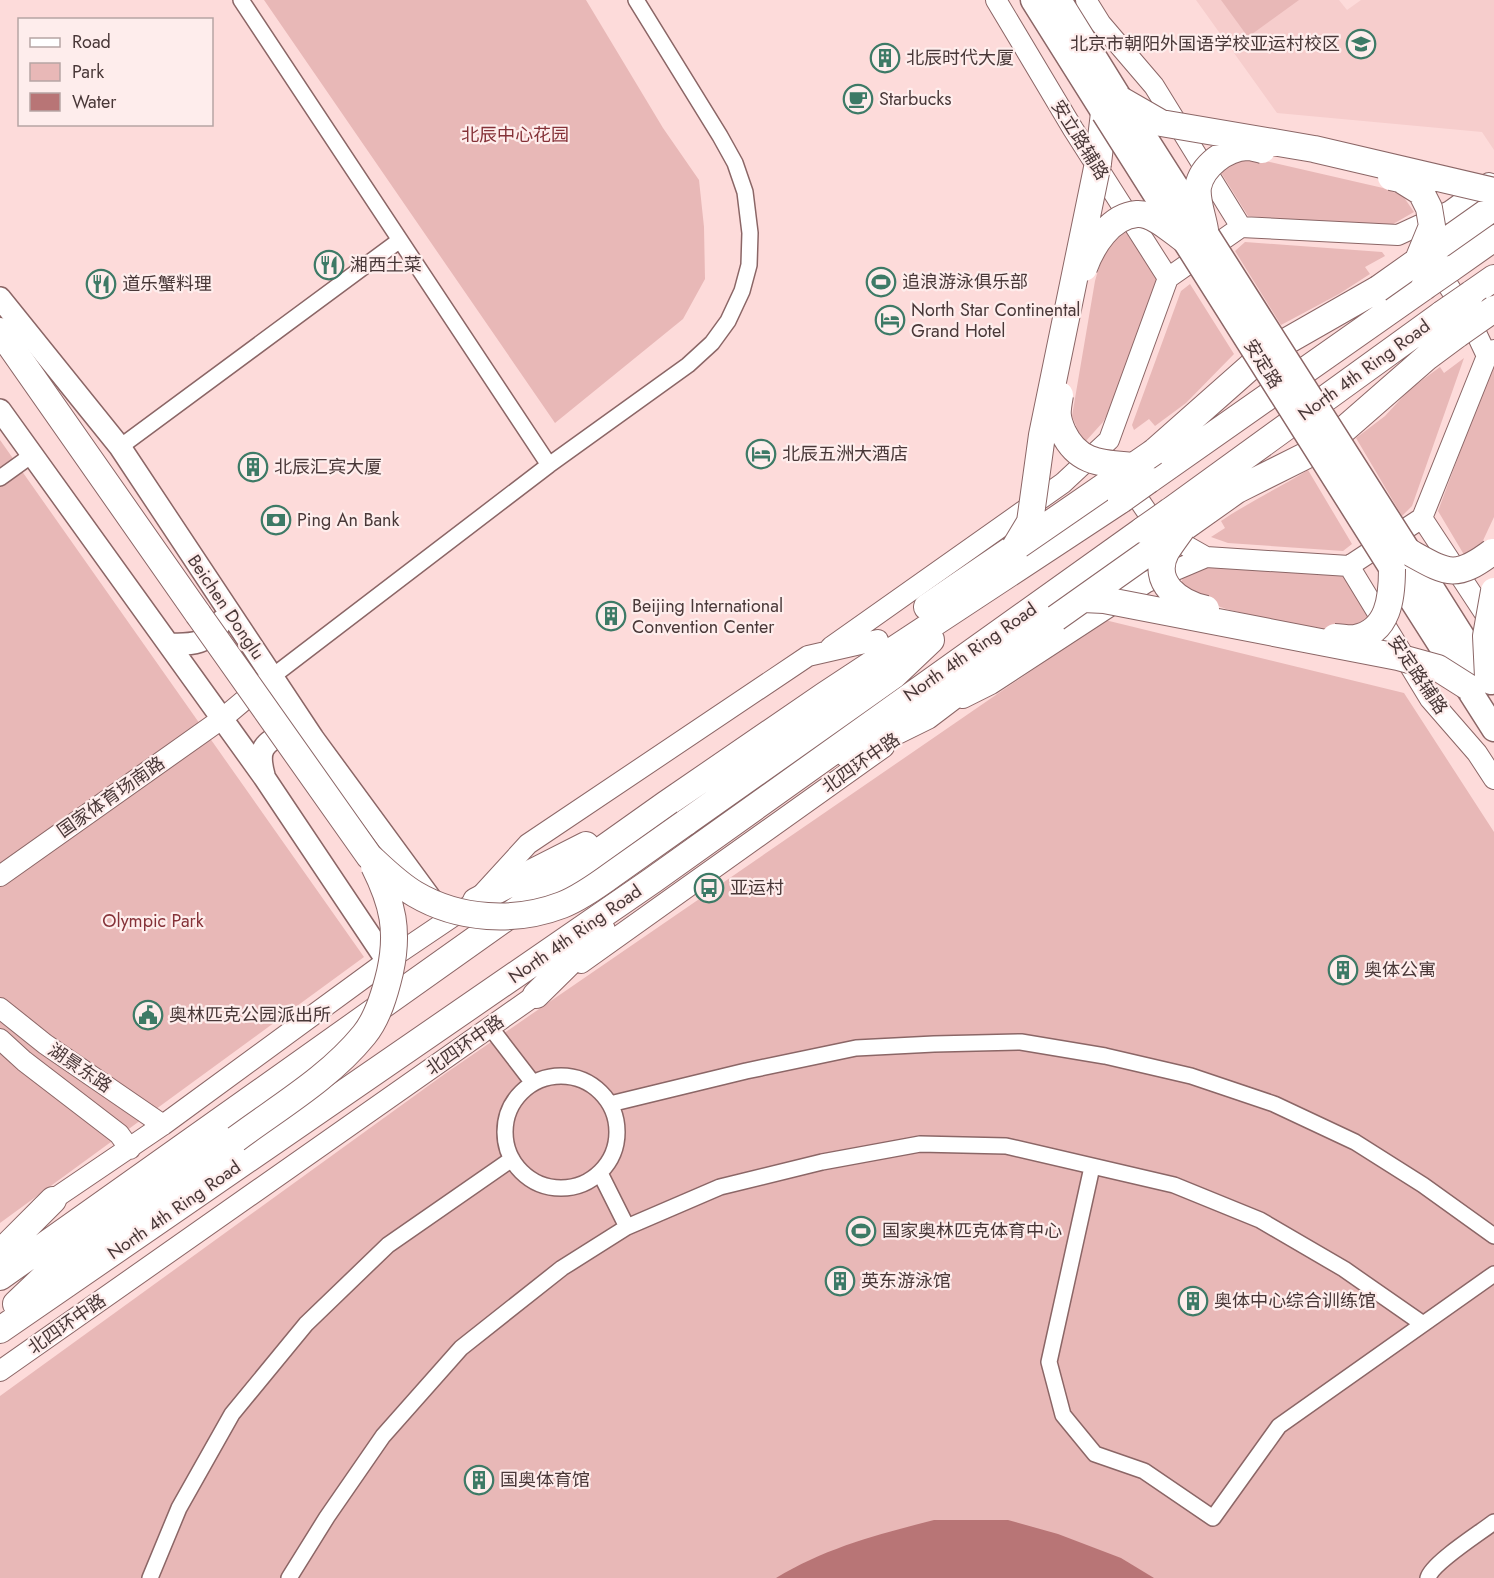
<svg xmlns="http://www.w3.org/2000/svg" width="1494" height="1578" viewBox="0 0 1494 1578" font-family="Jost,'Noto Sans SC',sans-serif">
	<style>
		.built { fill: #f6cdcc }
		.green { fill: #e8b8b7 }
		.water { fill: #b87576 }
		.lines { fill: none; stroke-linecap: round; stroke-linejoin: round }
		.minor-casing { stroke: #8b6666; stroke-width: 18 }
		.tertiary-casing { stroke: #8b6666; stroke-width: 22 }
		.secondary-casing { stroke: #8b6666; stroke-width: 24 }
		.primary-casing { stroke: #8b6666; stroke-width: 27 }
		.trunk-casing { stroke: #8b6666; stroke-width: 28 }
		.minor { stroke: #fff; stroke-width: 15 }
		.tertiary { stroke: #fff; stroke-width: 20 }
		.secondary { stroke: #fff; stroke-width: 21 }
		.primary { stroke: #fff; stroke-width: 24 }
		.trunk { stroke: #fff; stroke-width: 26 }
		.primary-bridge-casing { stroke: #8b6666; stroke-width: 27; stroke-linecap: butt }
		.trunk-bridge-casing { stroke: #8b6666; stroke-width: 28; stroke-linecap: butt }
		.primary-bridge { stroke: #fff; stroke-width: 24 }
		.trunk-bridge { stroke: #fff; stroke-width: 26 }
		.labels { text-anchor: middle; dominant-baseline: central; stroke-width: 4.5; stroke-linejoin: round; paint-order: stroke }
		.poi-label { font-size: 18px; fill: #493838; stroke: #feedec; text-anchor: start }
		.park-label { font-size: 18px; fill: #853238; stroke: #feedec }
		.street-label { font-size: 18px; fill: #493838; stroke: #feedec }
	</style>
	<rect width="100%" height="100%" fill="#fddbda"/>
	<!-- built -->
	<path class="built" d="M1196,0h143l8,10 14,-10h133v150l-12,-18 -205,-19z"/>
	<!-- green -->
	<path class="green" d="M264,0h322l77,128 36,52 5,47 1,52 -22,40 -128,104z
		M1221,0h78l-51,37z
		M1247,159l14,1 122,28 20,8 11,16 -26,15 -140,-11 -28,-45 10,-9z
		M1126,232l31,48 -42,120 -12,22 -18,20 -6,-9 -7,-17 23,-135c6,-22 12,-36 31,-49z
		M1245,242l137,10 3,4 -20,11 5,7 -31,20 -58,31 -46,-74z
		M1190,284l44,70 -48,49 -31,23 -6,-7 -15,11 -2,-5 49,-134z
		M1464,358l-52,148 -10,10 -46,-78 29,-22 25,-27 30,-22 4,6z
		M1494,361v156l-14,30 -14,11 -28,-47z
		M0,440l364,517 -364,266z
		M1308,470l44,74 -9,7 -115,-8 -17,-6 14,-9 -4,-7c28,-19 58,-33 87,-51z
		M1215,562l129,14 26,43 -12,11 -40,1 -92,-22 -32,-12 -13,-12 3,-13z
		M1105,620l299,73 90,139v746h-1494v-182l446,-323z"/>
	<!-- water -->
	<path class="water" d="M934,1520h74l50,14 63,24 33,20h-378c49,-30 103,-44 158,-58z"/>
	<g class="lines">
		<!-- minor casing -->
		<g class="minor-casing">
			<path id="minor" d="M241,0l308,465
				M120,447l280,-207
				M0,478l32,-23
				M273,676l276,-211 139,-100 24,-22 16,-22 14,-30 7,-26 1,-32 -5,-41 -10,-29 -15,-27 -84,-136
				M490,1027l43,56
				M505 1132a56 56 0 1 1 112 0a56 56 0 1 1-112 0Z
				M610,1104l136,-33 110,-23 78,-4 87,-2 84,14 86,20 83,28 81,38 68,43 71,51
				M1092,1167l-43,195 14,53 32,39 49,17 69,47 66,-92 215,-152
				M600,1173l27,54
				M150,1578l29,-70 53,-94 74,-90 82,-79 124,-86
				M289,1578l38,-61 56,-81 78,-88 101,-80 65,-41 93,-40 102,-25 98,-18 86,2 168,39 86,35 84,49 79,55
				M1428,1578c4,-15 52,-45 66,-56"/>
		</g>
		<!-- tertiary casing -->
		<g class="tertiary-casing">
			<path id="tertiary" d="M996,0l77,129 95,149
				M1086,0l15,24 53,62 87,141
				M1435,265l34,53 18,38
				M1126,481l34,50 46,26 143,9 73,-48 65,-162 7,-6
				M1422,518l71,108
				M1349,566l81,133 47,54 17,26
				M831,647l232,-164 46,-43 59,-162 73,-51 157,8 52,-24 39,-28
				M963,698l28,-14 156,-102 59,-25
				M0,876l223,-158 50,-42
				M581,963l303,-216
				M0,1008l45,36 118,81
				M0,1039l24,22 95,73 11,15
				M42,1207l121,-82 224,-164 89,-60 52,-57 280,-188 70,-16
				M0,1371l547,-384"/>
		</g>
		<!-- secondary casing -->
		<g class="secondary-casing">
			<path id="secondary" d="M0,298l120,149 193,291 121,165
				M0,410l264,367 123,184
				M169,644c21,1 43,0 52,-23
				M264,775c-8,-30 2,-32 27,-46l5,2"/>
		</g>
		<!-- primary casing -->
		<g class="primary-casing">
			<path id="primary" d="M1033,0l71,113
				M1059,0l62,100
				M1409,552l82,130
				M1392,569l102,160"/>
		</g>
		<!-- trunk casing -->
		<g class="trunk-casing">
			<path id="trunk" d="M1098,163l6,-50
				M1450,269l44,-31
				M1471,294l23,-16
				M0,331l198,283
				M1154,452l112,-99 112,-64
				M1149,480l275,-193
				M1170,511l272,-197
				M1182,529l55,-39 88,-44 102,-89 31,-23
				M927,607l88,-60
				M848,755l79,-39 129,-98
				M685,823l208,-147 38,-36
				M476,901l110,-56
				M536,995l66,-65
				M0,1253l53,-53
				M0,1277l666,-473 159,-109 296,-195
				M16,1304l44,-42 176,-123
				M0,1330l653,-450 490,-350"/>
		</g>
		<!-- minor -->
		<use href="#minor" class="minor"/>
		<!-- tertiary -->
		<use href="#tertiary" class="tertiary"/>
		<!-- secondary -->
		<use href="#secondary" class="secondary"/>
		<!-- primary -->
		<use href="#primary" class="primary"/>
		<!-- trunk -->
		<use href="#trunk" class="trunk"/>
		<!-- primary-bridge casing -->
		<g class="primary-bridge-casing">
			<path id="primary-bridge" d="M1121,100l288,452
				M1104,113l288,456"/>
		</g>
		<!-- trunk-bridge casing -->
		<g class="trunk-bridge-casing">
			<path id="trunk-bridge" d="M1121,100l40,23 153,26 180,42
				M1391,177l9,2 21,13 8,16 3,18 -14,34
				M1205,230c-2,-13 -9,-31 -7,-43 4,-21 28,-39 49,-40 5,0 10,2 15,3
				M1084,268c8,-22 26,-52 53,-54 17,-1 36,18 49,27
				M1424,287l26,-18
				M1378,289l116,-82
				M1442,314l29,-20
				M1458,334l36,-25
				M1060,395c-3,17 -4,21 3,37 15,32 39,31 71,34
				M1121,500l28,-20
				M1182,529c-5,7 -11,15 -16,23 -16,31 14,51 40,57
				M1143,530l27,-19
				M1019,545l135,-93
				M1015,547l15,-25 12,-87 56,-272
				M1409,552c38,21 46,28 83,0
				M1083,599l21,1 294,57 40,11 30,19
				M198,614l171,242c15,14 29,28 46,38 44,26 100,29 147,11 18,-7 36,-20 51,-31 24,-17 48,-34 72,-51
				M1056,618l120,-85
				M1335,637c6,0 14,2 20,1 34,-6 37,-41 37,-69
				M1488,677l-2,-41 8,-45
				M236,1139c43,-32 93,-61 128,-104 14,-17 21,-42 26,-63 9,-41 3,-68 -16,-106"/>
		</g>
		<!-- primary-bridge -->
		<use href="#primary-bridge" class="primary-bridge"/>
		<!-- trunk-bridge -->
		<use href="#trunk-bridge" class="trunk-bridge"/>
	</g>
	<!-- icons -->
	<defs>
		<g id="school-ring" transform="scale(1.5)"><circle r="9.5" fill="#feedec" stroke="#3d7a66" stroke-width="1.5"/><path d="M0-5L7-2L0 1L-7-2ZM-4 1L0 2.5L4 1V4Q0 6-4 4Z" fill="#3d7a66"/></g>
		<g id="building-ring" transform="scale(1.5)"><circle r="9.5" fill="#feedec" stroke="#3d7a66" stroke-width="1.5"/><path d="M-4-6H4V6H1V3H-1V6H-4ZM-2.5-4.3h1.7v1.8h-1.7ZM.8-4.3h1.7v1.8H.8ZM-2.5-1h1.7V.8h-1.7ZM.8-1h1.7V.8H.8Z" fill="#3d7a66"/></g>
		<g id="cafe-ring" transform="scale(1.5)"><circle r="9.5" fill="#feedec" stroke="#3d7a66" stroke-width="1.5"/><path d="M-5.5-4.5H6V0H3Q3 3.5 0 3.5H-2.5Q-5.5 3.5-5.5 0ZM3-3.2v2h1.7v-2ZM-6 4.5H4V6H-6Z" fill="#3d7a66"/></g>
		<g id="restaurant-ring" transform="scale(1.5)"><circle r="9.5" fill="#feedec" stroke="#3d7a66" stroke-width="1.5"/><path d="M-5-6h1v4h1v-4h1v4h1v-4h1v5L-1.5 .5V6h-2V.5L-5-1ZM5-6V6H3V1.5H1.5Q1.5-4 5-6Z" fill="#3d7a66"/></g>
		<g id="stadium-ring" transform="scale(1.5)"><circle r="9.5" fill="#feedec" stroke="#3d7a66" stroke-width="1.5"/><path d="M0-5a6.5 5 0 1 0 0 10a6.5 5 0 1 0 0-10ZM-3.5-1.8h7v3.6h-7Z" fill="#3d7a66"/></g>
		<g id="hotel-ring" transform="scale(1.5)"><circle r="9.5" fill="#feedec" stroke="#3d7a66" stroke-width="1.5"/><path d="M-6-4.5h1.5V1H6V5H4.5V3h-9V5H-6ZM-4 0a1.8 1.8 0 1 1 3.6 0ZM.5 0V-2.5h3Q6-2.5 6 0Z" fill="#3d7a66"/></g>
		<g id="bank-ring" transform="scale(1.5)"><circle r="9.5" fill="#feedec" stroke="#3d7a66" stroke-width="1.5"/><path d="M-6-4H6V4H-6ZM0-2.3a2.3 2.3 0 1 0 0 4.6a2.3 2.3 0 1 0 0-4.6Z" fill="#3d7a66"/></g>
		<g id="bus-ring" transform="scale(1.5)"><circle r="9.5" fill="#feedec" stroke="#3d7a66" stroke-width="1.5"/><path d="M-5-6H5V4H4V6H2V4H-2V6H-4V4H-5ZM-3.5-4V0h7V-4ZM-3.5 1.2v1.5H-2V1.2ZM2 1.2v1.5H3.5V1.2Z" fill="#3d7a66"/></g>
		<g id="civic-ring" transform="scale(1.5)"><circle r="9.5" fill="#feedec" stroke="#3d7a66" stroke-width="1.5"/><path d="M-.6-6.5H3V-4.5H.6V-3L4-1V1h2V6H-6V1h2V-1L-.6-3ZM-1.2 2.5V6h2.4V2.5Z" fill="#3d7a66"/></g>
	</defs>
	<g fill-rule="evenodd">
		<use href="#school-ring" x="1361" y="44"/>
		<use href="#building-ring" x="885" y="58"/>
		<use href="#cafe-ring" x="858" y="99"/>
		<use href="#restaurant-ring" x="329" y="265"/>
		<use href="#stadium-ring" x="881" y="282"/>
		<use href="#restaurant-ring" x="101" y="284"/>
		<use href="#hotel-ring" x="890" y="320"/>
		<use href="#hotel-ring" x="761" y="454"/>
		<use href="#building-ring" x="253" y="467"/>
		<use href="#bank-ring" x="276" y="520"/>
		<use href="#building-ring" x="611" y="616"/>
		<use href="#bus-ring" x="709" y="888"/>
		<use href="#building-ring" x="1343" y="970"/>
		<use href="#civic-ring" x="148" y="1015"/>
		<use href="#stadium-ring" x="861" y="1231"/>
		<use href="#building-ring" x="840" y="1281"/>
		<use href="#building-ring" x="1193" y="1301"/>
		<use href="#building-ring" x="479" y="1480"/>
	</g>
	<g class="labels">
		<!-- poi labels -->
		<g class="poi-label">
			<text x="1340" y="44" text-anchor="end">北京市朝阳外国语学校亚运村校区</text>
			<text x="906" y="58">北辰时代大厦</text>
			<text x="879" y="99">Starbucks</text>
			<text x="350" y="265">湘西土菜</text>
			<text x="902" y="282">追浪游泳俱乐部</text>
			<text x="122" y="284">道乐蟹料理</text>
			<text x="911" y="310">North Star Continental<tspan x="911" dy="21">Grand Hotel</tspan></text>
			<text x="782" y="454">北辰五洲大酒店</text>
			<text x="274" y="467">北辰汇宾大厦</text>
			<text x="297" y="520">Ping An Bank</text>
			<text x="632" y="606">Beijing International<tspan x="632" dy="21">Convention Center</tspan></text>
			<text x="730" y="888">亚运村</text>
			<text x="1364" y="970">奥体公寓</text>
			<text x="169" y="1015">奥林匹克公园派出所</text>
			<text x="882" y="1231">国家奥林匹克体育中心</text>
			<text x="861" y="1281">英东游泳馆</text>
			<text x="1214" y="1301">奥体中心综合训练馆</text>
			<text x="500" y="1480">国奥体育馆</text>
		</g>
		<!-- park labels -->
		<g class="park-label">
			<text x="515" y="135">北辰中心花园</text>
			<text x="153" y="921">Olympic Park</text>
		</g>
		<!-- street labels -->
		<g class="street-label">
			<text transform="translate(1080 140) rotate(58)">安立路辅路</text>
			<text transform="translate(1263 364) rotate(58)">安定路</text>
			<text transform="translate(1364 370) rotate(-36)">North 4th Ring Road</text>
			<text transform="translate(226 607) rotate(56)">Beichen Donglu</text>
			<text transform="translate(970 652) rotate(-35)">North 4th Ring Road</text>
			<text transform="translate(1418 675) rotate(56)">安定路辅路</text>
			<text transform="translate(861 763) rotate(-35)">北四环中路</text>
			<text transform="translate(111 797) rotate(-35)">国家体育场南路</text>
			<text transform="translate(575 934) rotate(-35)">North 4th Ring Road</text>
			<text transform="translate(465 1045) rotate(-35)">北四环中路</text>
			<text transform="translate(80 1068) rotate(34)">湖景东路</text>
			<text transform="translate(174 1210) rotate(-35)">North 4th Ring Road</text>
			<text transform="translate(67 1324) rotate(-35)">北四环中路</text>
		</g>
	</g>
	<!-- legend -->
	<rect x="18" y="18" width="195" height="108" fill="#feedec" stroke="#b6a5a4" stroke-width="1.5"/>
	<rect x="30" y="38" width="30" height="9" fill="#ffffff" stroke="#b6a5a4" stroke-width="1.5"/>
	<text x="72" y="48" font-size="18" fill="#493838">Road</text>
	<rect x="30" y="63" width="30" height="18" fill="#e8b8b7" stroke="#b6a5a4" stroke-width="1.5"/>
	<text x="72" y="78" font-size="18" fill="#493838">Park</text>
	<rect x="30" y="93" width="30" height="18" fill="#b87576" stroke="#b6a5a4" stroke-width="1.5"/>
	<text x="72" y="108" font-size="18" fill="#493838">Water</text>
</svg>
